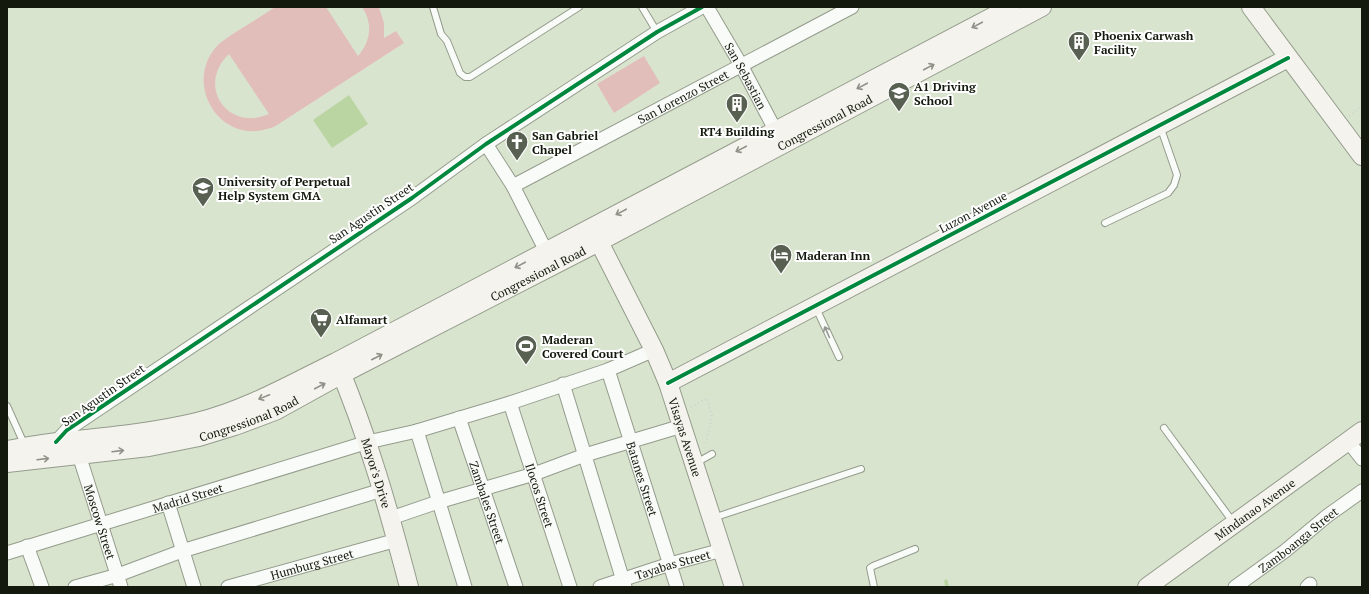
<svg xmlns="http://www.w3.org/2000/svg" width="1369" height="594" viewBox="0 0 1369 594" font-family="'PT Serif',serif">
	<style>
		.green { fill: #e2beba; fill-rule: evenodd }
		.water { fill: #bbd5a2 }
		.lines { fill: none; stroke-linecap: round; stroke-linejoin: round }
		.stream { stroke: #bbd5a2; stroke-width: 3.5 }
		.lane-casing { stroke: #949c8c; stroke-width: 8 }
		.street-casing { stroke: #949c8c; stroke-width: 15 }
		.secondary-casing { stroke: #949c8c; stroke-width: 20 }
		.path { stroke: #ced1cc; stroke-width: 2; stroke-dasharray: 1 3; stroke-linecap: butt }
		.lane { stroke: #f9fbf8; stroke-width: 6 }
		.street { stroke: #f9fbf8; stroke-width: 13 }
		.secondary { stroke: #f4f3ed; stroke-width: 18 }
		.cycleway-casing { stroke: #fff; stroke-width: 6 }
		.cycleway { stroke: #00873e; stroke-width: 4 }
		.oneway { stroke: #8f9188 }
		.oneway2 { stroke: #92968e }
		.labels { text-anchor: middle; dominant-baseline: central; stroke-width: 4; stroke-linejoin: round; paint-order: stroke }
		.poi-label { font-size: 12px; font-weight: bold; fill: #131a0d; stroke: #fff; text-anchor: start }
		.street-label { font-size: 12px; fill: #131a0d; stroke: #fff }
	</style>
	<rect width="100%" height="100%" fill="#d9e4cf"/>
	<!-- green -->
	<path class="green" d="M275,7h51l32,49c13,-15 15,-33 4,-49h17l5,16v15l12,-7 8,12 -130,84c-9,3 -18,5 -27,4 -37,-5 -56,-50 -34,-80 6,-9 17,-15 26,-21 12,-7 24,-15 36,-23zM229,54l40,60c-42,18 -73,-29 -40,-60z
		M644,56l16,27 -46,30 -17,-29z"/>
	<!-- water -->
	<path class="water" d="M349,95l19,29 -36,24 -19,-28z"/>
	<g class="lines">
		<!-- stream -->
		<path class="stream" d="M946,581l1,6"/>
		<!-- lane casing -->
		<g class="lane-casing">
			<path id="lane" d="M433,7l8,27 6,7 13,32 5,4h5l109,-70
				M642,7l15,25
				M1105,223l63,-30 6,-8 3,-10 -17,-49
				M816,308l23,49
				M7,406l18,40
				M1164,428l69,94
				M696,463l16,-9
				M713,518l148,-49
				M874,587l-4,-19 3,-2 42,-17"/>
		</g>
		<!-- street casing -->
		<g class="street-casing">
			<g id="street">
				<path id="s1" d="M707,7l34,58 39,74"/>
				<path d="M486,144l27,42 33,65"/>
				<path id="s2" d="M513,186l339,-179"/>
				<path id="s3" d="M608,370l69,217"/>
				<path d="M563,384l62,203"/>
				<path id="s4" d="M510,403l60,184"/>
				<path id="s5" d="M459,418l57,169"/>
				<path d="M417,431l48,156"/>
				<path d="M1348,441l14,18"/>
				<path d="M56,442l11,-12 345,-232 74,-54 171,-112 45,-25"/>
				<path id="s6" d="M79,447v8l42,132"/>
				<path d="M168,503l26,84"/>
				<path d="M391,518l47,-16 96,-28 51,-19 97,-29"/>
				<path d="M27,546l15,41"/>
				<path id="s7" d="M7,553l361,-111 49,-11 93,-28 98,-33 46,-20"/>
				<path d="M75,587l43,-12 64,-24 200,-61"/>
				<path id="s8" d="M228,587l169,-47"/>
				<path id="s9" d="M600,587l70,-23 52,-14"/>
				<path id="s10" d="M1235,587l50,-36 42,-35 35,-25"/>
				<path d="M1307,587l3,-3"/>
			</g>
		</g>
		<!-- secondary casing -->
		<g class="secondary-casing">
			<g id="secondary">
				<path d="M1251,7l111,149"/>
				<path id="s11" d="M594,232l60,118 14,33 66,204"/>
				<path id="s12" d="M337,363c31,73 52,148 72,224"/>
				<path d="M668,383l620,-325"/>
				<path d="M7,450c17,-3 34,-6 51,-8 47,-5 93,-9 139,-20 49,-12 94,-38 139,-60l675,-355"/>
				<path id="s13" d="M7,463l142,-16 50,-10 36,-11 40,-15 67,-37 245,-126 455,-241"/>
				<path id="s14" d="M1147,587l215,-156"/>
			</g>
		</g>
		<!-- path -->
		<path class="path" d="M1349,116l13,-10
			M598,347l5,12
			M691,407l16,-9 5,18 -6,27"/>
		<!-- lane -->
		<use href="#lane" class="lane"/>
		<!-- street -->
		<use href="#street" class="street"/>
		<!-- secondary -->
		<use href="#secondary" class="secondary"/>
		<!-- cycleway casing -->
		<g class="cycleway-casing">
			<path id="cycleway" d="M668,383l620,-325
				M56,442l11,-12 345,-232 74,-54 171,-112 45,-25"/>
		</g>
		<!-- cycleway -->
		<use href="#cycleway" class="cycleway"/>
	</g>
	<!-- one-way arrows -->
	<defs><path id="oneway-shaft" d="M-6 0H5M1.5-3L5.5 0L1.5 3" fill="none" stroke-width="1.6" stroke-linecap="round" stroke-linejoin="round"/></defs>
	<g class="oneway">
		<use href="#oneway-shaft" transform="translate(977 25) rotate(152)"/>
		<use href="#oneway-shaft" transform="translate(929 67) rotate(-28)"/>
		<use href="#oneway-shaft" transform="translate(862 86) rotate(152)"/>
		<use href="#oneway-shaft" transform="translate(741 149) rotate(152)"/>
		<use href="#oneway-shaft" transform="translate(621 212) rotate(152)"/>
		<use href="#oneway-shaft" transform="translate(520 265) rotate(152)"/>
		<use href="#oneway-shaft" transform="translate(377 357) rotate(-27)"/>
		<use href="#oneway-shaft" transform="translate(320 386) rotate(-28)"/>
		<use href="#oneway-shaft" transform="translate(264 397) rotate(158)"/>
		<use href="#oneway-shaft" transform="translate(118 451) rotate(-7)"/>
		<use href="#oneway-shaft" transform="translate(43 459) rotate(-7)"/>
	</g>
	<use class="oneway2" href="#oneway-shaft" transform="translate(827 332) rotate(-114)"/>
	<!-- icons -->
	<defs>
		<g id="building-pin" transform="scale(1.15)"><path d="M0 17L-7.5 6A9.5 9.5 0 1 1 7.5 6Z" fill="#586151" stroke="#fff"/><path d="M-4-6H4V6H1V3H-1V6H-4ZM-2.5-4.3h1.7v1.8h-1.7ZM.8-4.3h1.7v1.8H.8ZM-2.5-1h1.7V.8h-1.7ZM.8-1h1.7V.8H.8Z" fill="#fff"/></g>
		<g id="school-pin" transform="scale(1.15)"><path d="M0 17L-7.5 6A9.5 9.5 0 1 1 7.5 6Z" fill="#586151" stroke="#fff"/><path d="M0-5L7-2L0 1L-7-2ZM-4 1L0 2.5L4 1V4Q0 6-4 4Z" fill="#fff"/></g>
		<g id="church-pin" transform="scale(1.15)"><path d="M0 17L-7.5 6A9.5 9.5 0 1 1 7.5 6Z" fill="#586151" stroke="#fff"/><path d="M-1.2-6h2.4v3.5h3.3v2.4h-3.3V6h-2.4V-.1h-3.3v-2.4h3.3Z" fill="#fff"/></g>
		<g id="university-pin" transform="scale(1.15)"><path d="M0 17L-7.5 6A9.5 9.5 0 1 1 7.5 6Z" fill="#586151" stroke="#fff"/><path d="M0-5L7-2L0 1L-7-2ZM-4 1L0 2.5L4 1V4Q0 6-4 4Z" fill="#fff"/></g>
		<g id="hotel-pin" transform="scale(1.15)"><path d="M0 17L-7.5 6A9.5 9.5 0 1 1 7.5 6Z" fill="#586151" stroke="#fff"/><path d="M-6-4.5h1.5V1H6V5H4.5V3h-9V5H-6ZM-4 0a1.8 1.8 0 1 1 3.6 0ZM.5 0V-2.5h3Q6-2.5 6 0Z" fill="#fff"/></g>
		<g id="supermarket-pin" transform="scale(1.15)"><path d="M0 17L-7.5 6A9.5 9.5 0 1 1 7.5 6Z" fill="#586151" stroke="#fff"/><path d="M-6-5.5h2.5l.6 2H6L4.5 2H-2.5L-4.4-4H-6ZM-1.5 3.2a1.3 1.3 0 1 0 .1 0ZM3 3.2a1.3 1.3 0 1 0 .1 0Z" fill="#fff"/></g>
		<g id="stadium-pin" transform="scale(1.15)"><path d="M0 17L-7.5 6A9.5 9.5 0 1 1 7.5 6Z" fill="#586151" stroke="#fff"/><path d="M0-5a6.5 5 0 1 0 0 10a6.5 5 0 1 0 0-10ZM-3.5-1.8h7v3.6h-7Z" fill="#fff"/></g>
	</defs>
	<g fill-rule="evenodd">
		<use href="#building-pin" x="1079" y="42"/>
		<use href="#school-pin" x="899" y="93"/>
		<use href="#building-pin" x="737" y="104"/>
		<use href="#church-pin" x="517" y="142"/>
		<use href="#university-pin" x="203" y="188"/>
		<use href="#hotel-pin" x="781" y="255"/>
		<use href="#supermarket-pin" x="321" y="319"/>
		<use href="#stadium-pin" x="526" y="346"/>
	</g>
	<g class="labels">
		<!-- poi labels -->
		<g class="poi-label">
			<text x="1094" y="35">Phoenix Carwash<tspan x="1094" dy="14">Facility</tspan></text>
			<text x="914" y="86">A1 Driving<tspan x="914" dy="14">School</tspan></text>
			<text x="737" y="131" text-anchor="middle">RT4 Building</text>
			<text x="532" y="135">San Gabriel<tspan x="532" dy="14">Chapel</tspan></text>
			<text x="218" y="181">University of Perpetual<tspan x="218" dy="14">Help System GMA</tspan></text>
			<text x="796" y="255">Maderan Inn</text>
			<text x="336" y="319">Alfamart</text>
			<text x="542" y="339">Maderan<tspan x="542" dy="14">Covered Court</tspan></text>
		</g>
		<!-- street labels -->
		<g class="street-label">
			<text stroke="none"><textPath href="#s1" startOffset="79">San Sebastian</textPath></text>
			<text stroke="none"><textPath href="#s2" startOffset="192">San Lorenzo Street</textPath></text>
			<text stroke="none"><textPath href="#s13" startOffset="895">Congressional Road</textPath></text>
			<text transform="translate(973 212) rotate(-28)">Luzon Avenue</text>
			<text transform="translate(371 213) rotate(-34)">San Agustin Street</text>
			<text stroke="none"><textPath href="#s13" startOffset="571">Congressional Road</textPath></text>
			<text transform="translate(103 395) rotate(-35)">San Agustin Street</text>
			<text stroke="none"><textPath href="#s13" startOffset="247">Congressional Road</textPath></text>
			<text stroke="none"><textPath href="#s11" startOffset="225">Visayas Avenue</textPath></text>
			<text stroke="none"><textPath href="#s12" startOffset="117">Mayor's Drive</textPath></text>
			<text stroke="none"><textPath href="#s3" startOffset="114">Batanes Street</textPath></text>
			<text stroke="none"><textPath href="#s4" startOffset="97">Ilocos Street</textPath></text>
			<text stroke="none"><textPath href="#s7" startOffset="189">Madrid Street</textPath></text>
			<text stroke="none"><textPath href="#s5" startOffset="89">Zambales Street</textPath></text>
			<text stroke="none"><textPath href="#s14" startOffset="133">Mindanao Avenue</textPath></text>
			<text stroke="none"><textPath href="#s6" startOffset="78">Moscow Street</textPath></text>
			<text stroke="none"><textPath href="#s10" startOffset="79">Zamboanga Street</textPath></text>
			<text stroke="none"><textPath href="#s8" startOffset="87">Humburg Street</textPath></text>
			<text stroke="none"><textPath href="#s9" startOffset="76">Tayabas Street</textPath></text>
		</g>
	</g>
	<!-- border -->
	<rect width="1369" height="594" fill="none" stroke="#131a0d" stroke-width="16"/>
</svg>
